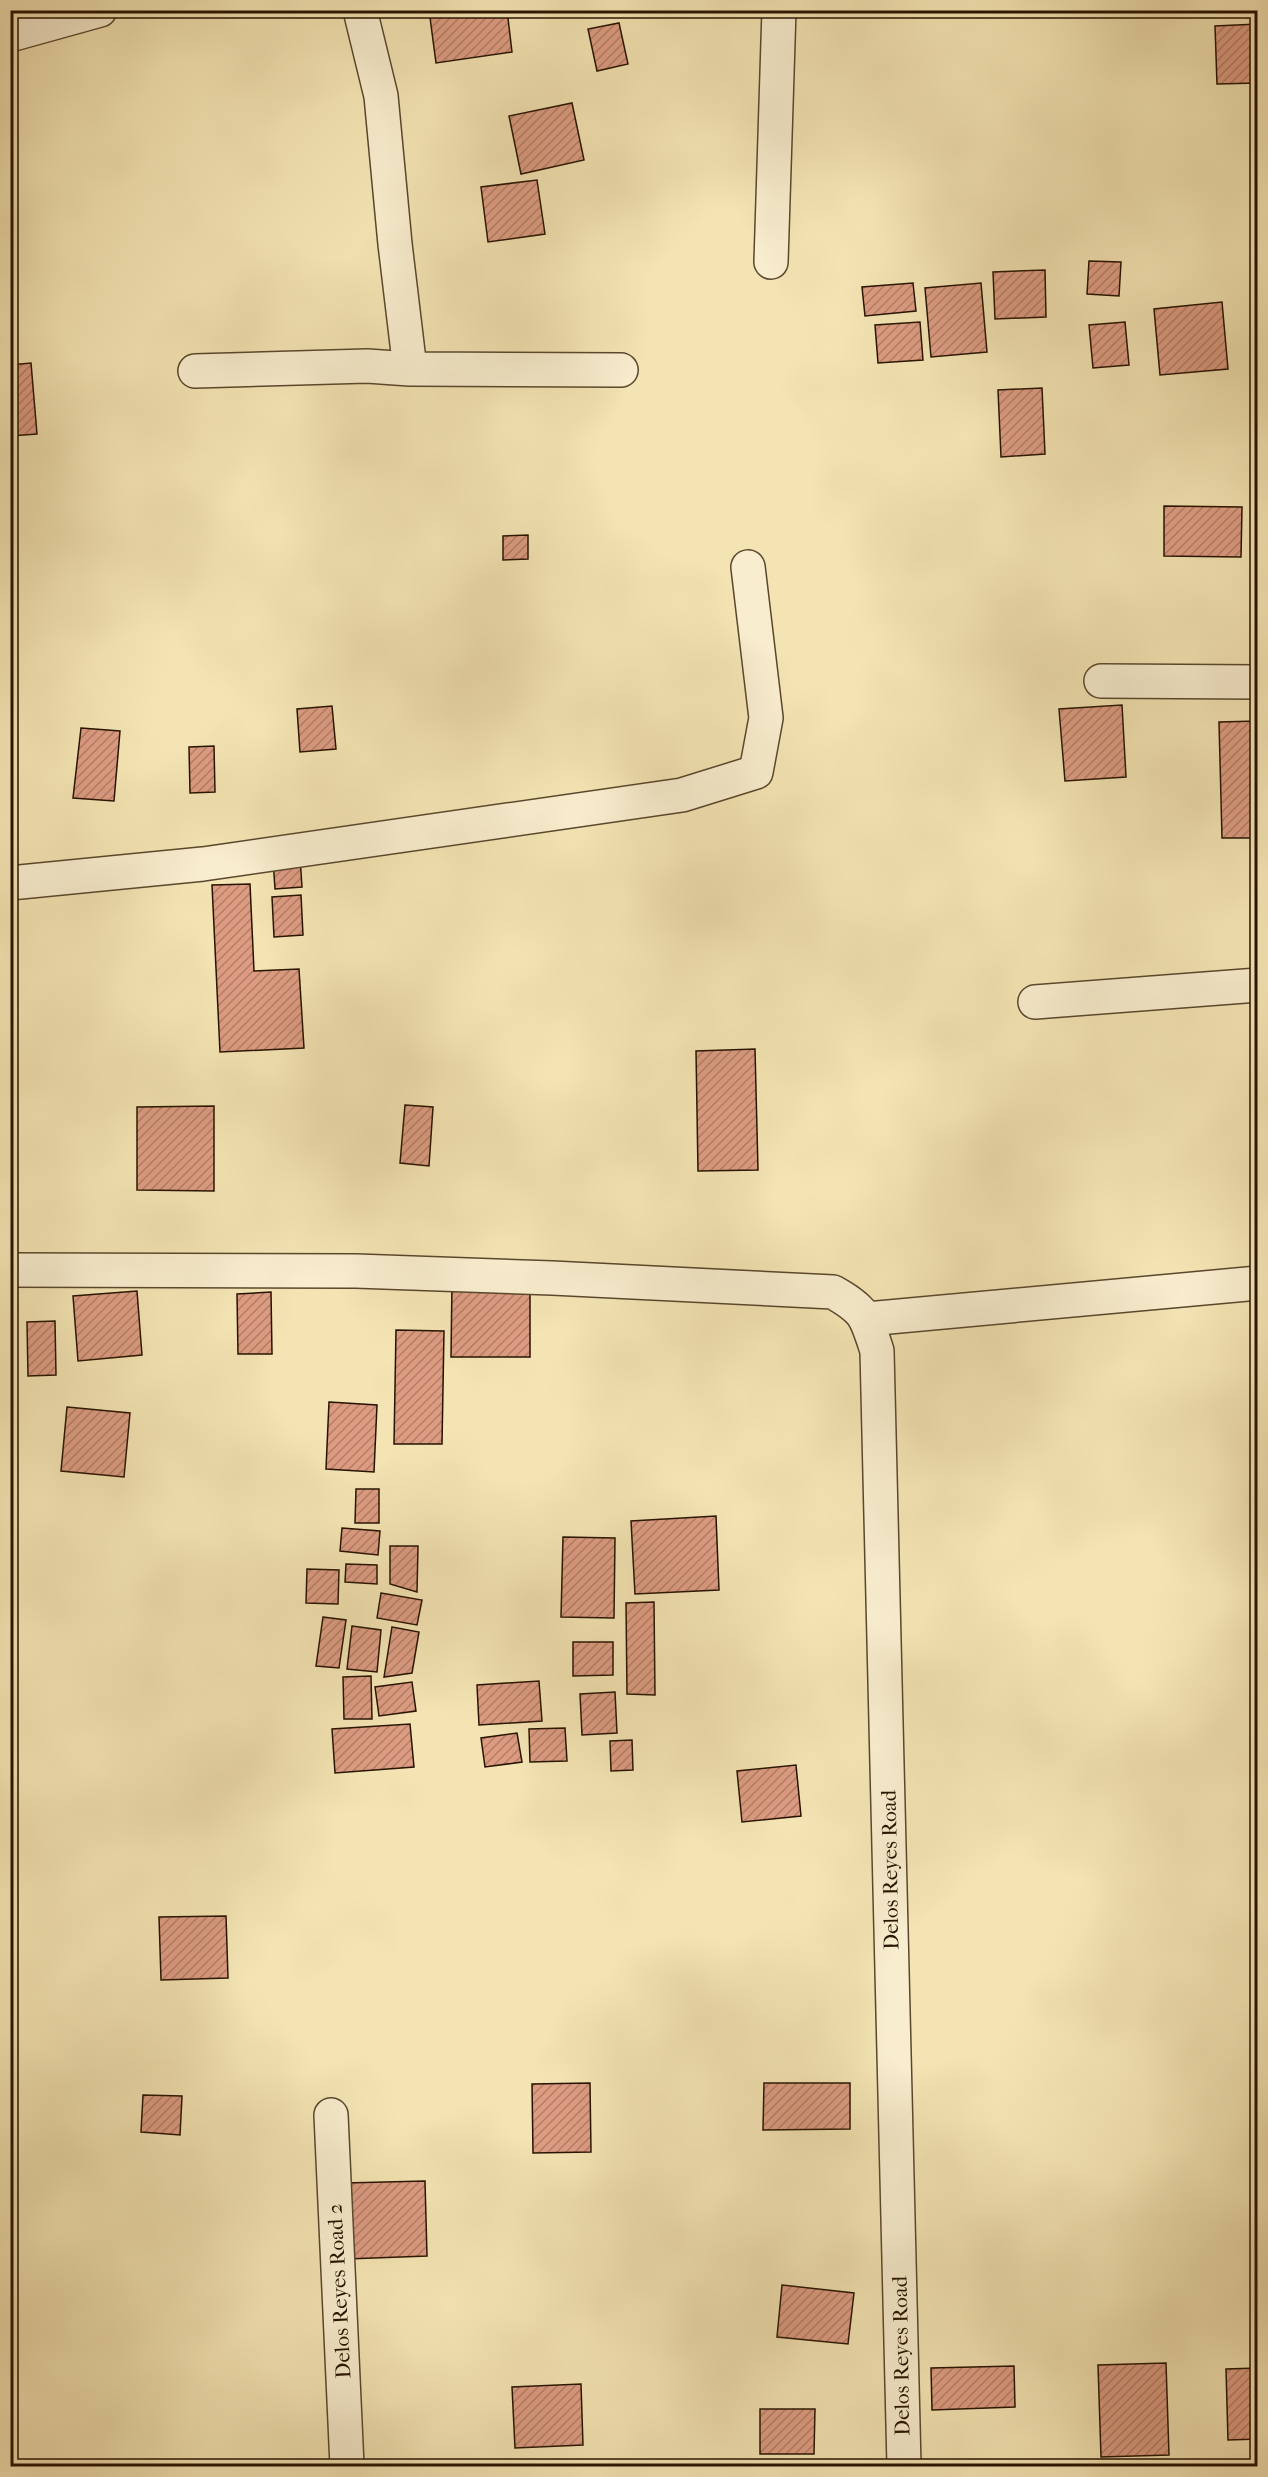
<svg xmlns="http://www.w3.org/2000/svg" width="1268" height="2477" viewBox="0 0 1268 2477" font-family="'IM FELL French Canon',serif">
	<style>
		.building { fill: url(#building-hatch); stroke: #271300; stroke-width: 1.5 }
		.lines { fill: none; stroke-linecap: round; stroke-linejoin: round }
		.street-casing { stroke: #5a472d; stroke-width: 36 }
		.street { stroke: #f8edce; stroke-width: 33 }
		.labels { text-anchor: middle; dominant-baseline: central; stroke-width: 5; stroke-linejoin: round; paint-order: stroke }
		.street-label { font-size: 21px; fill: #271300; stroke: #f8edce }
	</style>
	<defs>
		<pattern id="building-hatch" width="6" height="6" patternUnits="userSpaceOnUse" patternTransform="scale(1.5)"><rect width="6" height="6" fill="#dd9c82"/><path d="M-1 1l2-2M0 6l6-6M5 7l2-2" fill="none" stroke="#b37e68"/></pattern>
	</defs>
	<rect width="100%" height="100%" fill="#f4e4b3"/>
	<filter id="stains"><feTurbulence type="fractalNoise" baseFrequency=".00333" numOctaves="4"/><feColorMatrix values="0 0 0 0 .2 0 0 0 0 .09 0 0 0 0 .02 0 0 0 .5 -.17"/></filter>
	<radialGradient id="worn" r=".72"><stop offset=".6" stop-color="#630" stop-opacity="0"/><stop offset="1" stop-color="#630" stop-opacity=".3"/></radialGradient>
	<!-- building -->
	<path class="building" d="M429,10h78l5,42 -76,11z
		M1240,10h18v8l-18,-1z
		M619,23l9,41 -31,7 -9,-42z
		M1258,24v59l-41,1 -2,-58z
		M572,103l12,57 -63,14 -12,-58z
		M537,180l8,54 -57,8 -7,-55z
		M1089,261l32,1 -2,34 -32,-2z
		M1045,270l1,47 -51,2 -2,-47z
		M913,283l3,28 -51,5 -3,-29z
		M981,283l6,69 -56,5 -6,-69z
		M1222,302l6,67 -68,6 -6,-66z
		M920,322l3,38 -45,3 -3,-38z
		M1125,322l4,43 -36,3 -4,-43z
		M31,363l6,71 -27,2v-71z
		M1042,388l3,66 -44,3 -3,-67z
		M1164,506l78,1 -1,50 -77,-1z
		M528,535v24l-25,1v-24z
		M1122,705l4,72 -61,4 -6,-72z
		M332,706l4,43 -36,3 -3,-43z
		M1258,721v117h-36l-3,-116z
		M81,728l39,3 -6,70 -41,-3z
		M214,746l1,46 -25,1 -1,-46z
		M300,857l2,30 -27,2 -2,-30z
		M250,884l4,87 45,-2 5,79 -84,4 -8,-167z
		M301,895l2,40 -29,2 -2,-40z
		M755,1049l3,121 -60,1 -2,-120z
		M405,1105l28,2 -4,59 -29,-3z
		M214,1106v85l-77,-1v-83z
		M452,1282l78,1v74h-79z
		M137,1291l5,64 -64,6 -5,-65z
		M271,1292l1,62h-34l-1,-60z
		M55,1321l1,54 -28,1 -1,-54z
		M396,1330l48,1 -2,113h-48z
		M329,1402l48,3 -3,67 -48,-3z
		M67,1407l63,6 -6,64 -63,-6z
		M356,1489h23v34h-24z
		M716,1516l3,74 -84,4 -4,-73z
		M342,1528l38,3 -2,24 -38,-4z
		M563,1537l52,1 -1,80 -53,-1z
		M390,1546h28l-1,46 -27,-8z
		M346,1564l31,1v19l-32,-2z
		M307,1569l32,1 -1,34 -32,-1z
		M381,1593l41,7 -5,25 -40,-7z
		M654,1602l1,93 -28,-1 -1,-91z
		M323,1617l23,3 -7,48 -23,-2z
		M352,1626l29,4 -4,42 -30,-3z
		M392,1627l27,5 -7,41 -28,4z
		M573,1642h40v33l-40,1z
		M371,1676l1,43h-28l-1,-42z
		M539,1681l3,40 -63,4 -2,-40z
		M412,1682l4,29 -37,5 -4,-29z
		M615,1692l2,41 -35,2 -2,-41z
		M410,1724l4,43 -79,6 -3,-44z
		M565,1728l2,33 -37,1 -1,-33z
		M517,1733l5,29 -37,5 -4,-29z
		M632,1740l1,30 -22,1 -1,-30z
		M796,1765l5,51 -59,6 -5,-51z
		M226,1916l2,62 -67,2 -2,-63z
		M590,2083l1,69 -58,1 -1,-69z
		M764,2083h86v46l-87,1z
		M143,2095l39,1 -2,39 -39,-3z
		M425,2181l2,75 -80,3 -2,-76z
		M782,2285l72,8 -6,51 -71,-7z
		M1166,2363l3,92 -68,2 -3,-92z
		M1014,2366l1,41 -83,3 -1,-42z
		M1258,2368v71l-30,1 -2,-71z
		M581,2384l2,61 -68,3 -3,-61z
		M760,2409h55l-1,45h-54z"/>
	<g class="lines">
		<!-- street casing -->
		<g class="street-casing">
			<path id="street" d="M10,35l90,-25
				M771,262l8,-252
				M410,369l211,1
				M195,371l172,-5 43,3 -15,-125 -14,-148 -21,-86
				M1101,681l157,1
				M10,883l193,-19 479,-69 74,-23 10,-54 -18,-151
				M1035,1002l223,-17
				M10,1270l346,1 196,7 281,14c32,18 33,24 44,59l27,1115
				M867,1319l391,-36
				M331,2115l16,351"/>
		</g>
		<!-- street -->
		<use href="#street" class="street"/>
	</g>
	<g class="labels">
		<!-- street labels -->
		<g class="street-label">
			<text transform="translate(890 1870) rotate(-91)">Delos Reyes Road</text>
			<text transform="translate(339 2291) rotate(-93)">Delos Reyes Road 2</text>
			<text transform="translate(901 2356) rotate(-91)">Delos Reyes Road</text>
		</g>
	</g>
	<!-- margin -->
	<rect width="1268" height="2477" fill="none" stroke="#f4e4b3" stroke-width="36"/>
	<rect x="12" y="12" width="1244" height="2453" fill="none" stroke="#271300" stroke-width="3"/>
	<rect x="18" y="18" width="1232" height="2441" fill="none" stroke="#271300" stroke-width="1.5"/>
	<rect width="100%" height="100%" filter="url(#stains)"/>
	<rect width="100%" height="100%" fill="url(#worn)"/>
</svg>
